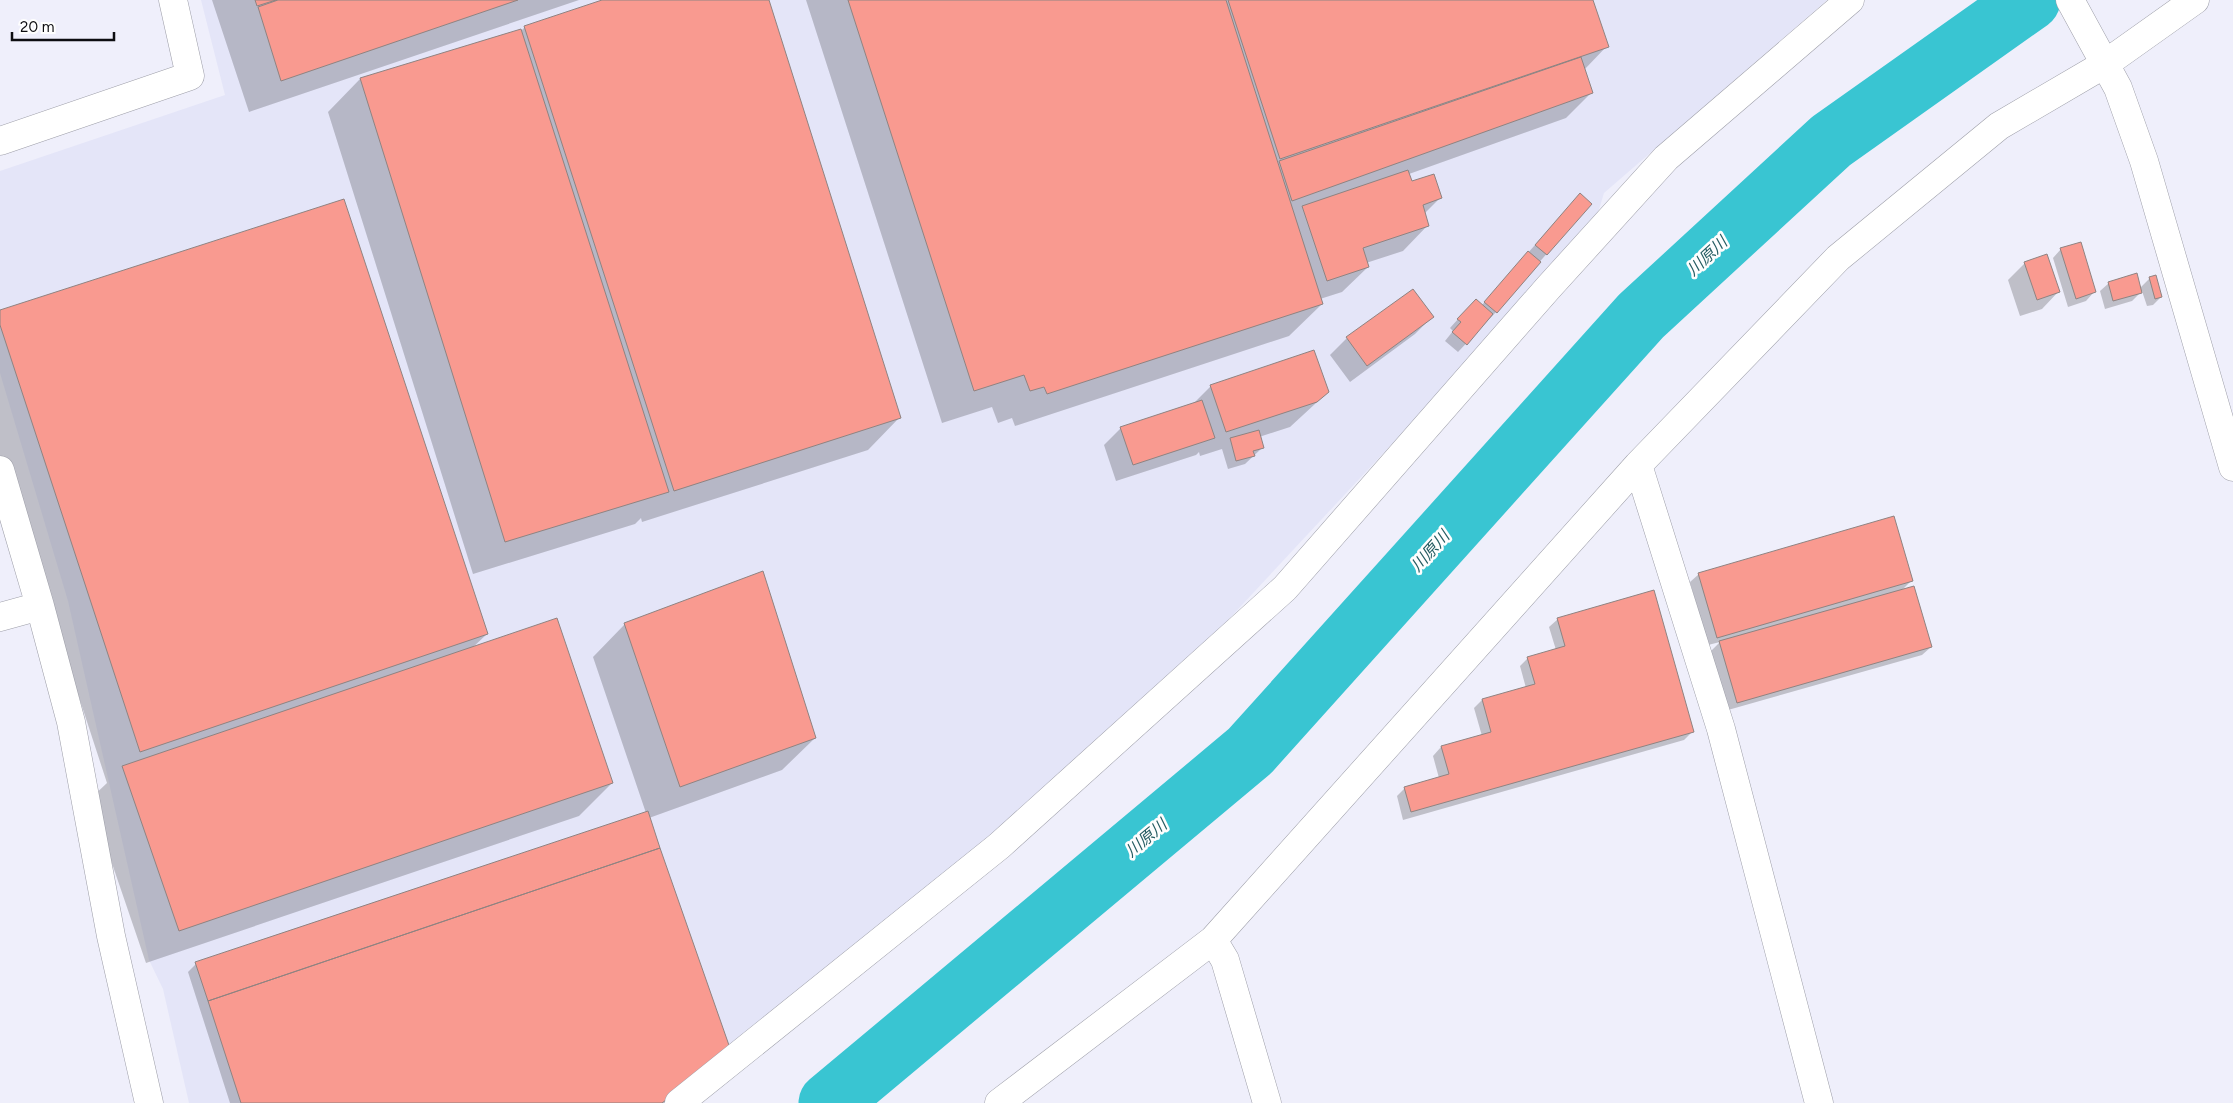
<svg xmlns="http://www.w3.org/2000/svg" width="2233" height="1103" viewBox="0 0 2233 1103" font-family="Figtree,'Noto Sans JP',sans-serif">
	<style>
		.built { fill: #e4e5f8 }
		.shadow { fill: #0003 }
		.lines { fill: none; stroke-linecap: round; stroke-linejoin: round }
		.river { stroke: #39c5d2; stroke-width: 61 }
		.building { fill: #f99a90; stroke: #8f8381 }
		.minor-casing { stroke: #9d9ea8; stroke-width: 29 }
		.minor { stroke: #fff; stroke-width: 28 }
		.labels { text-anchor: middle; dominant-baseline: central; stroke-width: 5; stroke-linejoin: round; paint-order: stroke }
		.water-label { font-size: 16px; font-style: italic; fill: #265d63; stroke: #fefefe }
	</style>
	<rect width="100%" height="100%" fill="#efeffb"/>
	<!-- built -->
	<path class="built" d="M201,0h1626l-223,193 -7,23 -167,187 -270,290 -304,257 -193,153h-474l-26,-114 -14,-29 -81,-359 -68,-228v-202l225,-76z"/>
	<!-- shadow -->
	<path class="shadow" d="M212,0h367l-330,112z
		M606,0h161l133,417 -32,33 -226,72 -1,-4 -6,6 -162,50 -145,-462 32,-33 161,-48 4,-4z
		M806,0h786l15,46 -23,24 7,23 -25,25 -157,56 3,9 28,15 -16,16 4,11 -25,26 -37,12 2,4 -26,25 -22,7 2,5 -33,32 -274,90 -3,-8 -14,5 -6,-16 -50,16z
		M1572,203l18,1 -94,108 -38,40 -13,-11 8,-10 -3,-3 17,-19 15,-4z
		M2061,249l33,43 -8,9 -18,6 -15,-49z
		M2025,263l34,28 -17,18 -22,7 -12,-36z
		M2150,278l11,19 -8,8 -6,1 -5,-15 -10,10 -27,8 -5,-18 9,-8 31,5z
		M1412,290l20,27 -17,17 -65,48 -20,-27 17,-17z
		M0,311l487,323 -15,14 140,135 -33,33 -433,147 -56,-164 17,-16 -107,-328z
		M1211,386l117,6 -38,35 -31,10 3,11 -17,16 -17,5 -6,-20 -22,7 -1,-4 -3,3 -80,26 -12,-36 17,-17 71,-23z
		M1699,574l213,6 -10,10 29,57 -9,8 -194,55 -17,-59 9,-9 -12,3 -18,-63z
		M1558,619l135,112 -9,9 -281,80 -6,-24 8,-8 34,-10 -6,-22 8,-9 41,-11 -8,-28 8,-8 44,-12 -6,-22 8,-8 28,-8 -7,-23z
		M625,624l190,114 -33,32 -133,48 72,242 -58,43h-433l-42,-131 8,-8 450,-151 -53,-156z"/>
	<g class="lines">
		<!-- river -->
		<path class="river" d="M829,1103l421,-352 391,-435 190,-175 199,-141"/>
	</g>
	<!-- building -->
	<path class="building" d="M255,0h21l-19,6z
		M278,0h240l-237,81 -23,-74z
		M602,0h167l132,418 -227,73 -150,-465z
		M848,0h378l97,304 -276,90 -3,-7 -14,4 -6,-16 -50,16z
		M1228,0h365l16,47 -329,112z
		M521,29l148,463 -164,50 -145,-464z
		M1581,57l12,36 -301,108 -13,-40z
		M1408,170l4,11 22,-7 8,24 -19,7 6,21 -66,22 6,19 -42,14 -25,-75z
		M1580,193l12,11 -45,51 -12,-10z
		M344,199l144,435 -348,118 -140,-427v-15z
		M2081,242l15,50 -20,7 -16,-51z
		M1528,251l13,11 -44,51 -13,-11z
		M2047,254l13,38 -23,8 -13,-38z
		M2137,273l5,20 -29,8 -5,-19z
		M2156,275l6,22 -7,2 -6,-22z
		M1413,289l21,28 -67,49 -21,-29z
		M1476,299l17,15 -26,31 -15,-13 9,-10 -4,-3z
		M1314,350l15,42 -12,10 -91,30 -16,-47z
		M1202,400l13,38 -82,27 -13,-38z
		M1259,430l5,18 -11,3 2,5 -19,5 -6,-23z
		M1894,516l19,65 -196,57 -19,-65z
		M763,571l53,167 -136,49 -56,-164z
		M1914,586l18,61 -195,56 -18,-62z
		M1654,590l40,142 -283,80 -7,-25 45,-13 -8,-28 50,-14 -9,-33 53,-15 -8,-27 38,-11 -8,-28z
		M557,618l56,165 -434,148 -57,-165z
		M648,811l12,37 -452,153 -13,-39z
		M660,848l71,203 -69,52h-421l-33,-102z"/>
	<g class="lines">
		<!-- minor casing -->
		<g class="minor-casing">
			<path id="minor" d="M2070,0l48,88 26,73 89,306
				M0,141l190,-65 -17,-76
				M1638,465l83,264 98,374
				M0,470l40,136 31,116 40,214 38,167
				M0,617l40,-11
				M1213,940l12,20 42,143
				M679,1103l320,-257 286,-258 263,-300 118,-130 184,-158
				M999,1103l214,-163 425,-475 200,-207 161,-132 106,-62 90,-64"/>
		</g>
		<!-- minor -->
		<use href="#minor" class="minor"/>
	</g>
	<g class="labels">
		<!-- water labels -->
		<g class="water-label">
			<text transform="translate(1707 256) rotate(-43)">川原川</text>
			<text transform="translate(1430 551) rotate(-48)">川原川</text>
			<text transform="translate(1146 838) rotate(-40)">川原川</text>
		</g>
	</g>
	<!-- scale -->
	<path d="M12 32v8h102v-8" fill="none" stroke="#0d0d11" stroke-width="2.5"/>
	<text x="20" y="32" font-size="15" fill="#0d0d11" stroke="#fefefe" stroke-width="4" paint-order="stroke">20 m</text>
</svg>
